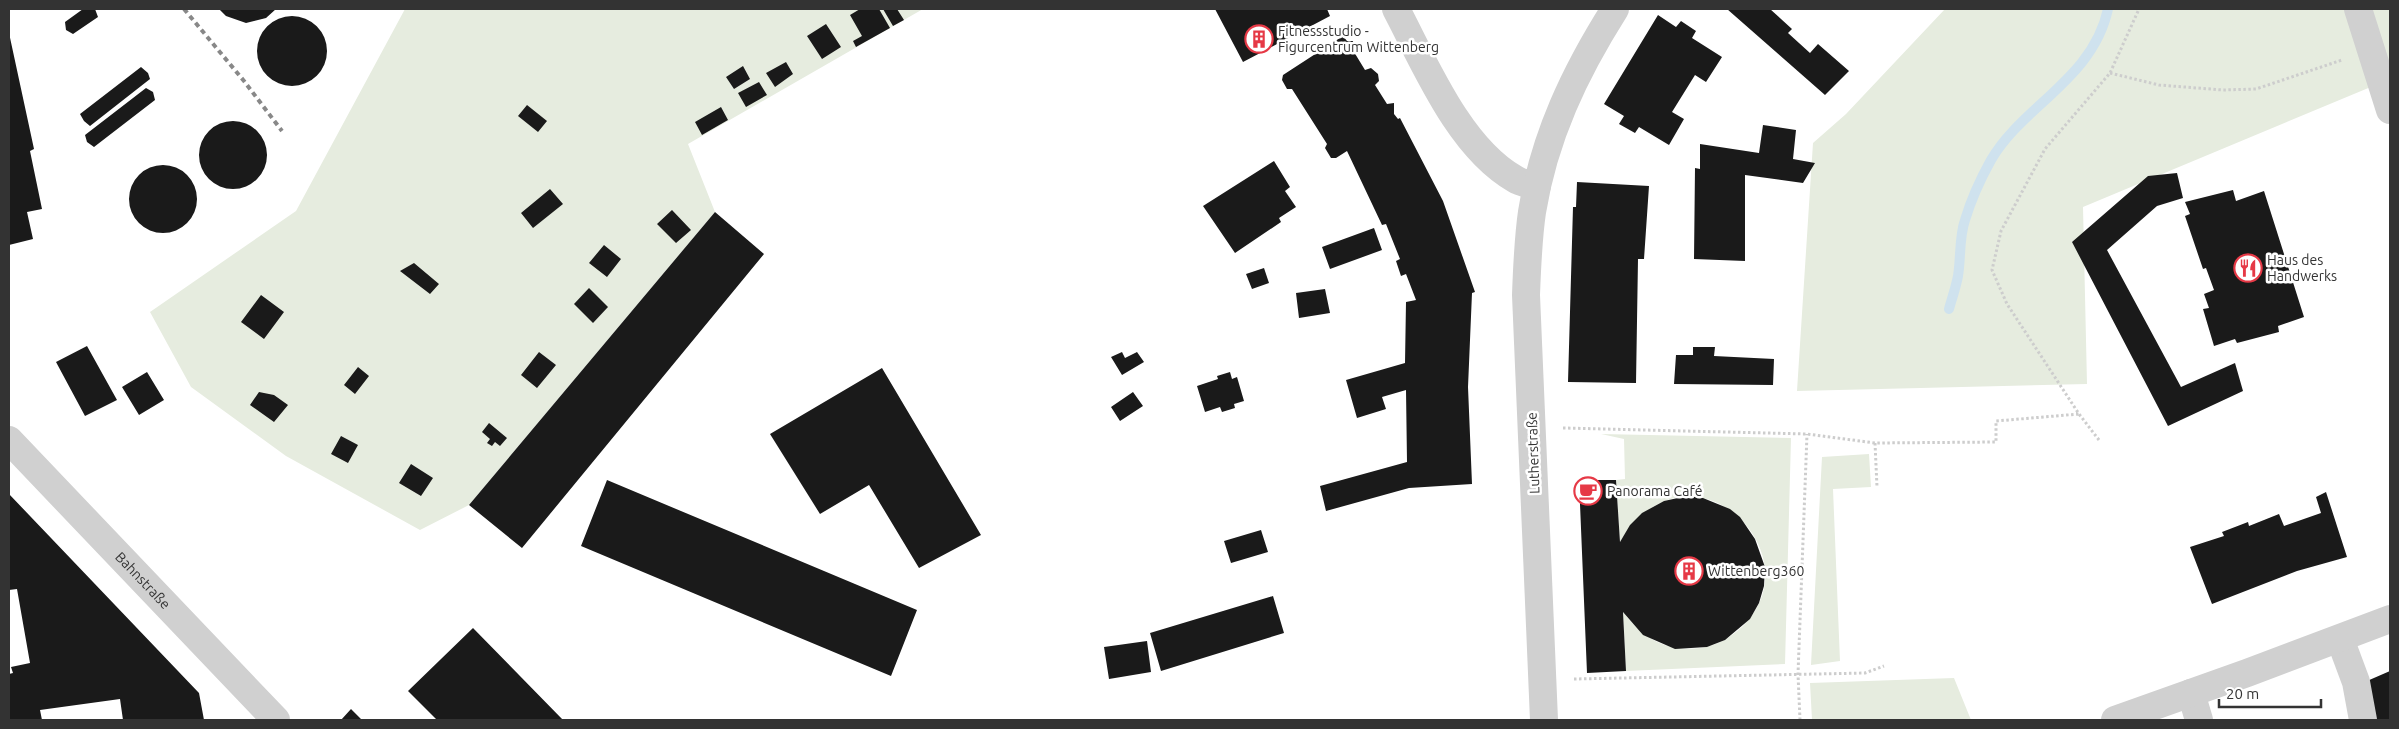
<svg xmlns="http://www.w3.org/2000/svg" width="2399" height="729" viewBox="0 0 2399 729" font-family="Ubuntu,sans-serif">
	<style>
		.green { fill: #e6ecdf }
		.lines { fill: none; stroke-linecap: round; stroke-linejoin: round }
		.stream { stroke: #cfe2ee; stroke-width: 10 }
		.building { fill: #1a1a1a }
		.path { stroke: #cdcdcd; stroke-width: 3; stroke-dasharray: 2.5 2.5; stroke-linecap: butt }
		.minor { stroke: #d0d0d0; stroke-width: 28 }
		.rail { stroke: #888; stroke-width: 4; stroke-dasharray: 5 4; stroke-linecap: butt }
		.labels { text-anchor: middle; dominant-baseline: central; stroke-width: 5; stroke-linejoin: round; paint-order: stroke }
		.poi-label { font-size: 14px; fill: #333; stroke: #fff; text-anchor: start }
		.street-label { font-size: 14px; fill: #333; stroke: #fff }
	</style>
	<rect width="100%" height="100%" fill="#fff"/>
	<!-- green -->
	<path class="green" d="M405,9h518l-235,135 27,68 -246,293 -49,25 -134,-74 -95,-69 -41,-75 146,-101z
		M1945,9h445v70l-307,128 4,177 -290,7 16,-248 33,-29z
		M1601,434l190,4 -6,226 -159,7 -3,-59c21,27 43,40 77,36 17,-2 31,-11 43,-22 74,-73 -54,-197 -123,-84l-4,-62 9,-1 -1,-40z
		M1869,454l2,33 -38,2 7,172 -29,4 11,-208z
		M1954,678l17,42h-159l-2,-37z"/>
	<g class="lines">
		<!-- stream -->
		<path class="stream" d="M1949,309c3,-11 7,-22 9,-33 3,-18 1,-39 7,-56 6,-20 16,-42 26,-60 31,-54 102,-81 117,-151"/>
	</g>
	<!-- building -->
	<path class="building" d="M83,9h12l3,8 -25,17 -7,-4 -1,-8z
		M219,9h57l-10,9 -20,5 -20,-7z
		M860,9h19l11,19 -34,19 -3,-6 9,-5 -12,-21z
		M883,9h14l7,11 -11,6z
		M1215,9h112l3,7 -87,46z
		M1727,9h43l22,20 -4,4 22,20 8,-9 31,27 -24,24z
		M1658,15l18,12 5,-6 15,10 -4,7 30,19 -16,25 -11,-7 -23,37 12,7 -15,26 -30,-18 -4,6 -16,-9 5,-8 -20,-12z
		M257 51a35 35 0 1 1 70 0a35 35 0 1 1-70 0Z
		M826,24l15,23 -19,12 -15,-23z
		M9,33l25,116 -4,2 12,58 -15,3 6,27 -24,6z
		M1343,36l4,5h6l1,11 11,18 6,-2 7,6 1,7 -4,4 12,19 7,-1v11l4,5 2,-1 43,83 32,91 -3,1 -4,94 4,97 -63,4 -83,23 -6,-25 87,-24 -1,-72 -24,7 4,12 -29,9 -11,-38 59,-17 1,-61 10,-2 -10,-26 -5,2 -5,-15 4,-2 -14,-35 -4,1 -35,-74 -11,7h-5l-6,-10 2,-4 -35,-55h-5l-5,-9 1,-5z
		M786,62l7,12 -18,13 -9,-14z
		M743,66l7,13 -16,10 -8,-12z
		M141,67l7,6 2,6 -60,47 -6,-5 -4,-7z
		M759,82l8,13 -21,12 -8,-14z
		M146,88l7,4 2,8 -61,47 -7,-5 -2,-7z
		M527,105l20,16 -9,11 -20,-16z
		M721,107l7,13 -26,15 -7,-13z
		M199 155a34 34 0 1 1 68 0a34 34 0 1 1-68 0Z
		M1763,125l33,5 -3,29 22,4 -12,20 -58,-8v86l-51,-2 1,-91 5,1v-25l59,9z
		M1274,161l16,26 -5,4 11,16 -17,11 2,4 -46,31 -32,-47z
		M129 199a34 34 0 1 1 68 0a34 34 0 1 1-68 0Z
		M2177,173l6,25 -26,8 -50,44 74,137 54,-24 8,28 -75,35 -96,-184 76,-66z
		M1577,182l72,4 -5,73h-6l-2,124 -68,-1 5,-175h3z
		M550,189l13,15 -30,24 -12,-15z
		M2233,190l3,11 28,-10 40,126 -26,9 1,6 -42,11 -2,-4 -21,7 -11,-37 6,-1 -5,-14 10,-4 -8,-22 -3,1 -18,-53 5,-2 -5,-12z
		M672,210l19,20 -15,13 -19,-19z
		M715,212l49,42 -242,294 -53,-43z
		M1374,228l8,22 -52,19 -8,-22z
		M604,245l17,14 -14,18 -18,-14z
		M414,263l25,21 -9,10 -30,-23z
		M1264,268l5,15 -17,6 -6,-15z
		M589,288l19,19 -15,16 -19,-19z
		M1325,289l5,24 -31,5 -3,-25z
		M261,295l23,17 -20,27 -23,-17z
		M87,346l30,54 -32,16 -29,-54z
		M1693,347h22l-1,9 60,3 -1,26 -99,-1 2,-29h17z
		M539,352l17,13 -19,23 -16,-13z
		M1122,352l3,6 12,-6 7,10 -22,13 -11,-18z
		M358,367l11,9 -14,18 -11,-9z
		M882,368l99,167 -62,33 -50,-83 -49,29 -50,-80z
		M147,372l17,28 -25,15 -17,-28z
		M1230,372l2,7 5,-2 7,24 -10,3 1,4 -13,4 -2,-5 -15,5 -8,-26 21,-7 -1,-3z
		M259,392l15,3 14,10 -14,17 -24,-17z
		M1133,392l10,14 -23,15 -9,-14z
		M489,423l18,15 -7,8 -5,-4 -3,4 -5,-3 3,-4 -8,-7z
		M341,436l17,9 -10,18 -17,-9z
		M411,464l22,14 -12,18 -22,-13z
		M607,480l310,130 -26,66 -310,-130z
		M1579,480h37l4,62 10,-17 12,-12 22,-12 23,-5 16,2 27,11 10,8 15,22 10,28 -1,19 -5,17 -9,16 -25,21 -18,7 -32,2 -32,-14 -20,-23 3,59 -39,2z
		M2326,492l21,65 -50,14 -85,33 -22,-57 34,-11 -2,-4 26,-10 1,4 30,-12 5,12 37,-13 -5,-16z
		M9,494l190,199 5,27h-81l-3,-21 -80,11 2,10h-33v-46l4,-1 -2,-6 19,-4 -13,-74 -8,1z
		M1261,530l7,22 -37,11 -7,-22z
		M1273,596l11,37 -123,38 -11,-38z
		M473,628l90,92h-126l-29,-29z
		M1147,641l4,31 -42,7 -5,-32z
		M2390,671v49h-18l-5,-39z
		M351,709l11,11h-21z"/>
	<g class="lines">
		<!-- path -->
		<path class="path" d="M2110,73l49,12 64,5 33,-1 86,-29
			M1563,428l244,6 68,9 121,-1v-21l83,-7
			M2099,440l-20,-26 -72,-110 -15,-34 9,-39 44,-82 65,-76 29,-64
			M1875,443l2,44
			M1574,679l291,-6 19,-7
			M1800,720l-2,-46 9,-240"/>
		<!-- minor -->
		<g class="minor">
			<path d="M1396,9c29,55 63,138 119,170 6,4 15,5 22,7"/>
			<path d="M2358,9l32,101"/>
			<path id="s1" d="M9,440l267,280"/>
			<path d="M2340,639l16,43 7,38"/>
			<path d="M2191,693l8,27"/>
			<path d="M1544,720l-18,-425c1,-27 2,-56 6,-83 12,-75 43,-140 83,-203"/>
			<path d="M2115,720l132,-47 143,-54"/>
		</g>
		<!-- rail -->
		<path class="rail" d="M184,9l60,72 38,50"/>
	</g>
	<!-- icons -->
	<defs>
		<g id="building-ring" transform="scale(1.4375)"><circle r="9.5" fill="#fff" stroke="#e63946" stroke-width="1.5"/><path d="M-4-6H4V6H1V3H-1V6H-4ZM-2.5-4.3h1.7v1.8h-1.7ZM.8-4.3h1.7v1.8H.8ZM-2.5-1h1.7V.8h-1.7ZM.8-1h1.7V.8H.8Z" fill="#e63946"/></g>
		<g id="restaurant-ring" transform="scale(1.4375)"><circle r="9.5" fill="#fff" stroke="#e63946" stroke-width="1.5"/><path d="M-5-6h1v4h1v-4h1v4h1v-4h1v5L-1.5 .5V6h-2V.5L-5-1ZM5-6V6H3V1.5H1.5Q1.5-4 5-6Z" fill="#e63946"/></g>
		<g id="cafe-ring" transform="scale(1.4375)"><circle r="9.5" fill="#fff" stroke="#e63946" stroke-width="1.5"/><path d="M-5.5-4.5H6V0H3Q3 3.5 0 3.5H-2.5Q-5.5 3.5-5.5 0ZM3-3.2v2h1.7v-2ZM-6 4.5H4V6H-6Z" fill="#e63946"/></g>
	</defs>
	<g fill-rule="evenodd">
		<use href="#building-ring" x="1259" y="39"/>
		<use href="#restaurant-ring" x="2248" y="268"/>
		<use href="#cafe-ring" x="1588" y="491"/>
		<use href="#building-ring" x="1689" y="571"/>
	</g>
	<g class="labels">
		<!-- poi labels -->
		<g class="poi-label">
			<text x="1278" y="31">Fitnessstudio -<tspan x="1278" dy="16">Figurcentrum Wittenberg</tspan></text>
			<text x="2267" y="260">Haus des<tspan x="2267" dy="16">Handwerks</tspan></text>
			<text x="1607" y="491">Panorama Café</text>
			<text x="1708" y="571">Wittenberg360</text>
		</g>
		<!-- street labels -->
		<g class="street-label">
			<text transform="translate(1533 453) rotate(-92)">Lutherstraße</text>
			<text stroke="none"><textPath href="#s1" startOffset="194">Bahnstraße</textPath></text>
		</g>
	</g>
	<!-- border -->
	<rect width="2399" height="729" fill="none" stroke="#333333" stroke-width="20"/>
	<!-- scale -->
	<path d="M2219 699v8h102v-8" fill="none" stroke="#333333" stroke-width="2.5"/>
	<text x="2226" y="699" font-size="15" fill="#333333" stroke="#ffffff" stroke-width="4" paint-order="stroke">20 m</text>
</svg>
